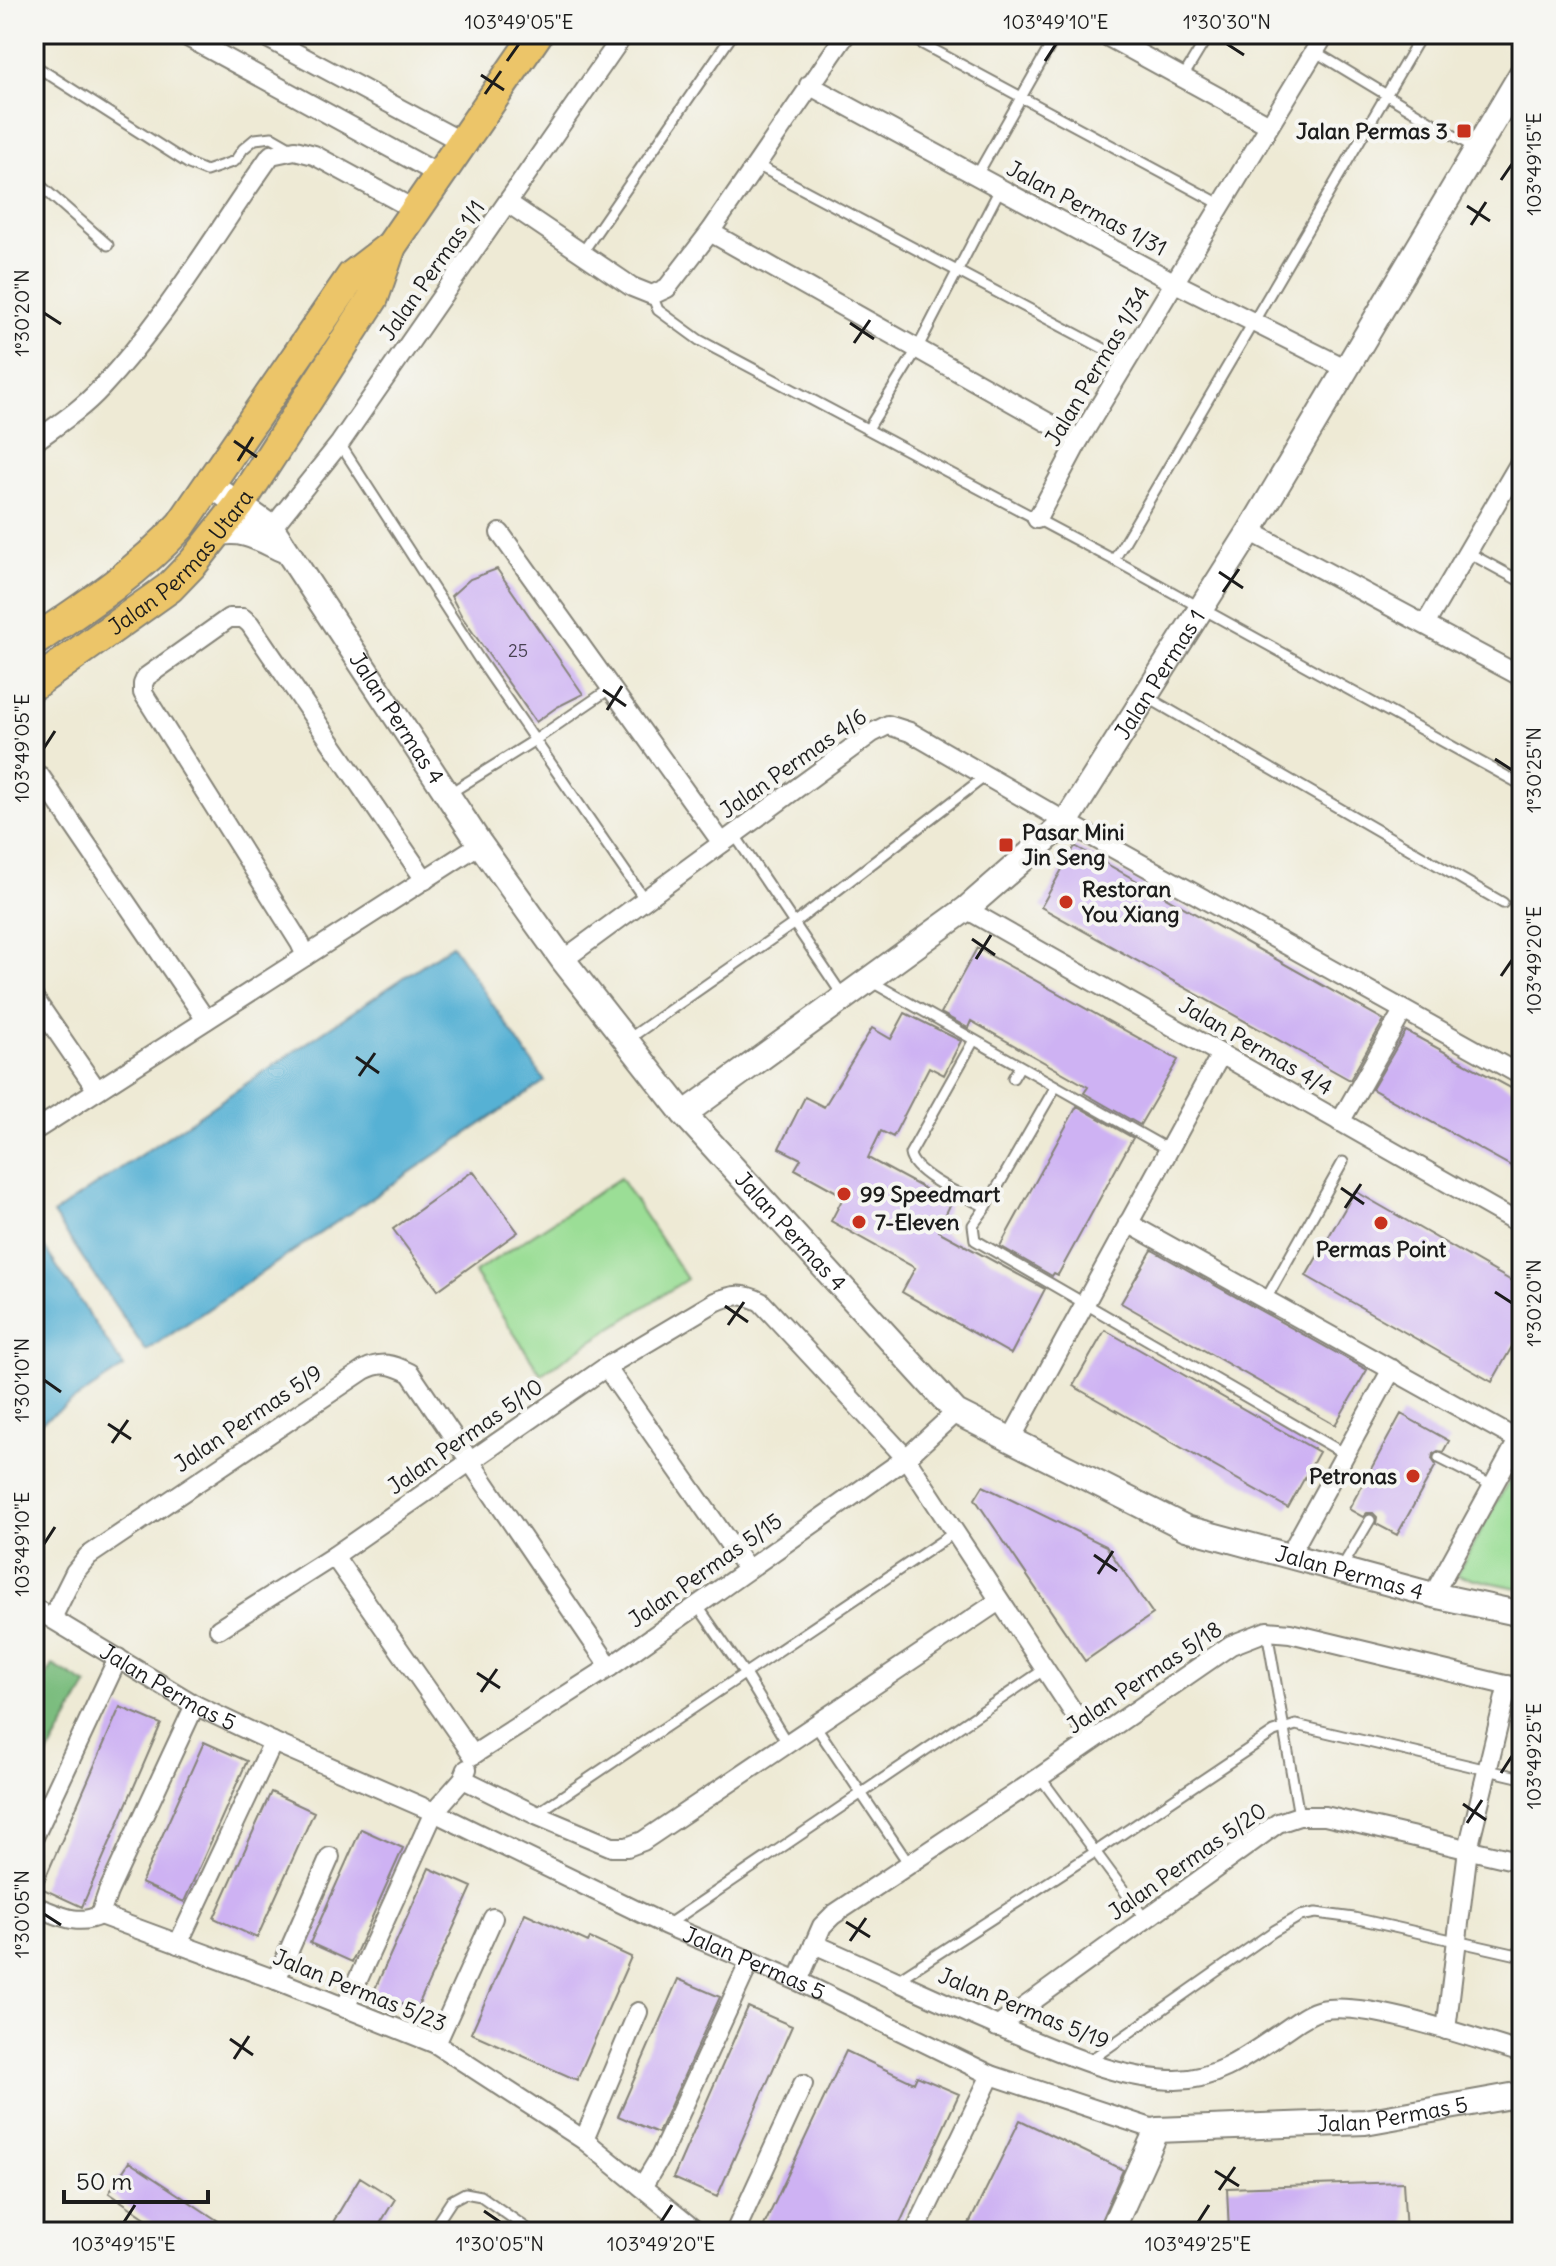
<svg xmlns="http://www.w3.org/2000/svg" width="1556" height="2266" viewBox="0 0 1556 2266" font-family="Delius,sans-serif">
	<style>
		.green { fill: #9bde96; stroke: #5c7d59; stroke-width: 2 }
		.forest { fill: #7cbd7f; stroke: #4c6c4e; stroke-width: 2 }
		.water { fill: #56b1d4; stroke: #396678; stroke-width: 2 }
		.building { fill: #ceb2f3 }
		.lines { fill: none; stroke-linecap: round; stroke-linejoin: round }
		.service-casing { stroke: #858378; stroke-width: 13 }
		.minor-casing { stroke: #858378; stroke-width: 22 }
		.tertiary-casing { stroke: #858378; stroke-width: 28 }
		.primary-casing { stroke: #858378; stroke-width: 34 }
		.service { stroke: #fff; stroke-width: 9 }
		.minor { stroke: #fff; stroke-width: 18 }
		.tertiary { stroke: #fff; stroke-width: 24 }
		.primary { stroke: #ecc569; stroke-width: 30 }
		.ticks { fill: none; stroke: #1c1c1c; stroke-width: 3 }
		.poi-dot { fill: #c8321e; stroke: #f6f6f2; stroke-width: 3 }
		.labels { text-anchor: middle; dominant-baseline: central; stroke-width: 8; stroke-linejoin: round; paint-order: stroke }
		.number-label { font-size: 18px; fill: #484252 }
		.poi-label { font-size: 22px; font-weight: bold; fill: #1c1c1c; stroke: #f6f6f2; text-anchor: start }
		.street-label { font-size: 22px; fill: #1c1c1c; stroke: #f6f6f2 }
		.neatline { fill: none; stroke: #1c1c1c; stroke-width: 3 }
		.ticks-label { font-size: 20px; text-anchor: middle; fill: #1c1c1c }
	</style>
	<rect width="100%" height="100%" fill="#f6f6f2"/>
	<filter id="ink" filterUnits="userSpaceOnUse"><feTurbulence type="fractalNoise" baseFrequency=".0125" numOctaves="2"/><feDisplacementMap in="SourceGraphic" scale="16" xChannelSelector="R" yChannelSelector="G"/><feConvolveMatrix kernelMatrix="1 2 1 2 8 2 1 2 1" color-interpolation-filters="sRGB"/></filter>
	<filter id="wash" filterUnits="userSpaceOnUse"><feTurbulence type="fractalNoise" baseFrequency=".006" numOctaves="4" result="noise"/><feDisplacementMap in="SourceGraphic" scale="32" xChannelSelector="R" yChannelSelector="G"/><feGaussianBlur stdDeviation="1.8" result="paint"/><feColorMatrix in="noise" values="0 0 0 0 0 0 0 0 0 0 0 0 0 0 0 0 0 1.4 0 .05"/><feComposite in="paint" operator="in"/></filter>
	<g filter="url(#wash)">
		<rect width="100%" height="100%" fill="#eeead5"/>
		<!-- green -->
		<path class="green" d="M620,1178l67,101 -146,95 -67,-101z
			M1522,1457v132l-66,-14z"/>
		<!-- forest -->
		<path class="forest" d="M53,1665l34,20 -53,95v-83z"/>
		<!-- water -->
		<path class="water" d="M452,945l93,136 -399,270 -93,-137z
			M34,1232l90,135 -90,60z"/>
		<g id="blocks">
			<!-- building -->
			<path class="building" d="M497,569l86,125 -26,13 -21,15 -74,-105 -11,-21 19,-17z
				M1075,846l309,174 -34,60 -309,-173z
				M977,948l201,112 -38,65 -56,-32 4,-6 -117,-66 -3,7 -27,-15z
				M905,1013l56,28 -17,34 -15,-8 -36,70 -12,-6 -13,27 83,45 -13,28 107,58 -34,65 -109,-62 13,-24 -84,-47 13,-25 -49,-27 6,-10 -22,-11 26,-51 19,10 48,-79 19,11z
				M1406,1031l116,63v78l-150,-83z
				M1077,1106l56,32 -75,137 -4,-2 -2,3 -52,-30z
				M473,1171l45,61 -80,58 -45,-61z
				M1355,1191l167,96v42l-30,53 -186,-106z
				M1152,1250l215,120 -32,55 -214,-122z
				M1105,1330l214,122 -31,56 -215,-122z
				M1401,1414l48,27 -6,11 -5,-1 -5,3 -1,5 4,6 -39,70 -21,-11 1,-7 -4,-4h-6l-4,4 -14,-8z
				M983,1486l123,60 47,68 -68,47 -110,-162z
				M120,1707l41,17 -79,183 -41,-19z
				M204,1742l43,19 -63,141 -43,-19z
				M271,1792l43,20 -57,126 -43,-20z
				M361,1829l42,19 -51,114 -42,-19z
				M429,1868l43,19 -56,123 -42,-19z
				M525,1913l63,29 2,-4 41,19 -54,123 -106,-47z
				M678,1979l42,18 -62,136 -40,-17z
				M748,2007l44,19 -75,171 -44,-19z
				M846,2051l68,32 3,-7 42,18 -63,138h-135z
				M1020,2120l103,50 -27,62h-131z
				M129,2162l106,70h-69l-57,-39z
				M360,2177l35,22 -20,33h-48z
				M1403,2182l3,50h-177l-2,-44z"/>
		</g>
	</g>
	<g filter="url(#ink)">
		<use href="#blocks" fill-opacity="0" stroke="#858378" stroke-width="2"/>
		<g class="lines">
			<!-- service casing -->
			<g class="service-casing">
				<path id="service" d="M904,34l318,171
					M1314,51l162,98
					M34,65l155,99 17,7 29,-10 8,-12 12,-10 17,-2 21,12
					M1183,77l26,-43
					M755,164l372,197
					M977,175l80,-141
					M34,180l74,65
					M582,253l151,-219
					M652,295l6,15 41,30 415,220 408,225
					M868,429l48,-78 84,-162
					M340,444l139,215 166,241
					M1467,552l55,30
					M1114,560l308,-526
					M1147,697l356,206
					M450,793l85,-53 76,-52
					M734,834l109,162
					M872,982l297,168
					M627,1040l169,-118 191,-147
					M974,1040l-64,114c3,21 57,43 76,53
					M1013,1078l7,-12
					M1056,1086l-70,121 -13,18 2,15 370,214
					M1266,1299l77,-137
					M1439,1458l54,28
					M1342,1567l28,-47
					M697,1605l48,69 42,69
					M1267,1631l32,185
					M815,1725l94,139
					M1040,1777l105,142
					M536,1814l419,-282
					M667,1925l378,-256
					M897,1980l198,-128 179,-120 22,-7 226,53
					M1089,2061l185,-130 26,-15 16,-3 38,5 168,38
					M436,2224l12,8
					M431,2232l21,-32 13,-7 16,3 51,36"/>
			</g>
			<!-- minor casing -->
			<g class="minor-casing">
				<g id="minor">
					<path d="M182,34l258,141"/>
					<path d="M260,34l202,108"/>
					<path d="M1103,34l166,91"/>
					<path d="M809,85l366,198 170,85"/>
					<path d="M508,203l124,84 20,8 15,-7 43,-56 136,-198"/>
					<path d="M710,232l369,208"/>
					<path d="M34,442c23,-17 48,-33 67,-54 66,-70 115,-156 170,-233l24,-5 19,5 101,55"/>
					<path d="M1037,519l42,-79 246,-406"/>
					<path d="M272,528l68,-85 284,-409"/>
					<path d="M1250,531l272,146"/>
					<path d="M500,533l222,310"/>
					<path d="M1426,623l96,-164"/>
					<path d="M34,773l6,3 166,244"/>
					<path d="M966,909l556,316"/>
					<path d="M306,956l-6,-13 -157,-250v-9l3,-7 83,-59h14l7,6 175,256"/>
					<path d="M563,960l309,-227 16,-8 22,7 156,90 456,254"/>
					<path d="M34,998l63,92"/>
					<path d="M1340,1122l63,-111"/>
					<path d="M34,1131l446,-287"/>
					<path d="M1128,1223l390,217"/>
					<path d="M606,1367l141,202"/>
					<path d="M1011,1439l210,-385"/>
					<path d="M334,1556l139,199"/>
					<path d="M1289,1556l103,-187"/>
					<path d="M1433,1595l89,-162"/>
					<path id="s1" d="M34,1608l161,97 78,37 161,70 232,113 132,56 193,94 166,55"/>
					<path d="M52,1618l23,-46 13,-16 276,-186c18,-9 28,-6 46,3l200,294"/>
					<path d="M219,1629l115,-73 272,-189 109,-65c18,-8 28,-9 46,0l145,156 185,281"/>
					<path d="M473,1755l137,-88 296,-209 50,-46"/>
					<path d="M463,1779l73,36 76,32h15l16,-6 356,-240"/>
					<path d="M34,1837l84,-179"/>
					<path d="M34,1906c24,8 42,21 66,9"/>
					<path d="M100,1915l176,65 160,64 148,96 113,92"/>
					<path d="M100,1915l8,-23 87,-187"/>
					<path d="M178,1944l95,-202"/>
					<path d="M814,1944c74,32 147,68 222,98 43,18 92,38 140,38 42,0 75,-27 108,-49 12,-8 24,-18 37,-21 45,-10 155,29 201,43"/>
					<path d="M276,1980l54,-123"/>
					<path d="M798,1981l24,-55 11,-11 207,-138 191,-132 36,-14 23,2 232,56"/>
					<path d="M345,2008l89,-196 29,-33 4,-10"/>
					<path d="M997,2027l281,-204 21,-7h26l197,46"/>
					<path d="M1446,2030l22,-181 40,-164"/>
					<path d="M436,2044l57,-126"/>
					<path d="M584,2140l54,-128"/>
					<path d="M642,2187l18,-30 90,-196"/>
					<path d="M735,2232l68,-148"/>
					<path d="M915,2232l76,-157"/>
				</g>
			</g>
			<!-- tertiary casing -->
			<g class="tertiary-casing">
				<g id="tertiary">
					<path id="s2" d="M211,485l61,43 208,316 83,116 121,154 272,298 230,116 247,67 89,19"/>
					<path d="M217,534c26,-7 44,6 67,16"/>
					<path id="s3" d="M684,1114l282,-205 100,-87 184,-291 272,-458"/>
					<path id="s4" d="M1111,2232l46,-102 208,-8 157,-28"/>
				</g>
			</g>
			<!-- primary casing -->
			<g class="primary-casing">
				<g id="primary">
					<path d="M34,641c52,-35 104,-69 147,-116l171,-249 39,-30"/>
					<path id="s5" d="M34,684l135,-96 25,-26 45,-57 134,-207 18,-52 146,-212"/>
				</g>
			</g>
			<!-- service -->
			<use href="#service" class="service"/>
			<!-- minor -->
			<use href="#minor" class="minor"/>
			<!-- tertiary -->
			<use href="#tertiary" class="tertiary"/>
			<!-- primary -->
			<use href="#primary" class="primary"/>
		</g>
	</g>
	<!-- ticks -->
	<path class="ticks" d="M1227,44l17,11M507,61l12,-17M1045,61l11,-17M481,75l23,15M485,94l16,-23M1501,180l11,-16M1467,206l23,15M1471,225l15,-23M44,313l17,11M850,323l24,16M854,343l16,-23M234,441l23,16M238,461l15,-24M1219,572l24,16M1223,592l16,-23M603,690l23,16M607,710l15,-24M44,748l11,-17M1495,759l17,11M972,939l23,16M976,959l15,-24M1501,976l11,-16M356,1057l23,16M359,1076l16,-23M1341,1188l23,16M1345,1208l16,-24M1495,1292l17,11M725,1306l23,16M728,1325l16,-23M44,1380l17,12M108,1424l23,15M112,1443l16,-23M44,1544l11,-17M1094,1555l23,16M1098,1574l15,-23M477,1673l23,15M481,1692l16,-23M1501,1773l11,-17M1463,1804l23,16M1467,1823l15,-23M44,1914l17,11M846,1922l24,15M850,1941l16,-23M230,2039l23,16M234,2059l15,-23M1215,2171l24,15M1219,2190l16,-23M484,2211l16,11M124,2222l11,-17M661,2222l11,-17M1198,2222l11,-17"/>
	<!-- markers -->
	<g class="poi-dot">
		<rect x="1456" y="123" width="16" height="16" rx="4"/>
		<rect x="998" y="837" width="16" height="16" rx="4"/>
		<circle cx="1066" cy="902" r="8"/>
		<circle cx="844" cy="1194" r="8"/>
		<circle cx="859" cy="1222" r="8"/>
		<circle cx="1381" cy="1223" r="8"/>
		<circle cx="1413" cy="1476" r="8"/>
	</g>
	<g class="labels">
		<!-- number labels -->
		<g class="number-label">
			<text x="518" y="650">25</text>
		</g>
		<!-- poi labels -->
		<g class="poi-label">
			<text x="1448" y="131" text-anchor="end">Jalan Permas 3</text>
			<text x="1022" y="832">Pasar Mini<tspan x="1022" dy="25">Jin Seng</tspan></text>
			<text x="1082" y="889">Restoran<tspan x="1082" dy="25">You Xiang</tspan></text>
			<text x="860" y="1194">99 Speedmart</text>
			<text x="875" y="1222">7-Eleven</text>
			<text x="1381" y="1249" text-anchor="middle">Permas Point</text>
			<text x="1397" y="1476" text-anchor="end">Petronas</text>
		</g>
		<!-- street labels -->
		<g class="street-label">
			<text transform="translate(1087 208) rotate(28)">Jalan Permas 1/31</text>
			<text transform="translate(432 270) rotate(-55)">Jalan Permas 1/1</text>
			<text transform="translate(1097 366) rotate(-59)">Jalan Permas 1/34</text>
			<text stroke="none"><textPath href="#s5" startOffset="192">Jalan Permas Utara</textPath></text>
			<text stroke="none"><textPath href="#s3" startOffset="656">Jalan Permas 1</textPath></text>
			<text stroke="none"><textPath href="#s2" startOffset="302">Jalan Permas 4</textPath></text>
			<text transform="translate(793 763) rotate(-35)">Jalan Permas 4/6</text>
			<text transform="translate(1256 1046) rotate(30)">Jalan Permas 4/4</text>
			<text stroke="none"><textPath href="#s2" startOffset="950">Jalan Permas 4</textPath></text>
			<text transform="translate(248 1418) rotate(-34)">Jalan Permas 5/9</text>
			<text transform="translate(465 1436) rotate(-35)">Jalan Permas 5/10</text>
			<text transform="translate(705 1570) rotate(-35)">Jalan Permas 5/15</text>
			<text stroke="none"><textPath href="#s2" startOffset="1622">Jalan Permas 4</textPath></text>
			<text transform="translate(1144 1677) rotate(-34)">Jalan Permas 5/18</text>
			<text stroke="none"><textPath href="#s1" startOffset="156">Jalan Permas 5</textPath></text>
			<text transform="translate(1187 1861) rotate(-35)">Jalan Permas 5/20</text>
			<text stroke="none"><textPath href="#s1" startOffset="804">Jalan Permas 5</textPath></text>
			<text transform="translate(360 1990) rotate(22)">Jalan Permas 5/23</text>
			<text transform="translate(1024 2008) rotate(22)">Jalan Permas 5/19</text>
			<text stroke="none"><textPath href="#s4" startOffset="348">Jalan Permas 5</textPath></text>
		</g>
	</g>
	<!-- margin -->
	<rect width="1556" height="2266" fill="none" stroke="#f6f6f2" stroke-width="88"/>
	<!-- scale -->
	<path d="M64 2190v12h144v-12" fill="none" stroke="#1c1c1c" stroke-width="4"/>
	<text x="76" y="2190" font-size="24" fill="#1c1c1c" stroke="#f6f6f2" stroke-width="6" paint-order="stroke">50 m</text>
	<rect x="44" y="44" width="1468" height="2178" class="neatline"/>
	<g class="ticks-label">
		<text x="519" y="29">103°49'05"E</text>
		<text x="1056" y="29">103°49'10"E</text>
		<text x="1227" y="29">1°30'30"N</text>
		<text transform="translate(1534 164) rotate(-90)" y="7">103°49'15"E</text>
		<text transform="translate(22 313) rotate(-90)" y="7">1°30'20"N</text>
		<text transform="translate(22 748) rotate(-90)" y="7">103°49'05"E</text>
		<text transform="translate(1534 770) rotate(-90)" y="7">1°30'25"N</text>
		<text transform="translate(1534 960) rotate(-90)" y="7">103°49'20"E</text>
		<text transform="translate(1534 1303) rotate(-90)" y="7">1°30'20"N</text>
		<text transform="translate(22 1380) rotate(-90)" y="7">1°30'10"N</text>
		<text transform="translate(22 1544) rotate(-90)" y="7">103°49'10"E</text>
		<text transform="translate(1534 1756) rotate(-90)" y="7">103°49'25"E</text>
		<text transform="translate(22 1914) rotate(-90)" y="7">1°30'05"N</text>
		<text x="124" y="2251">103°49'15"E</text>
		<text x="500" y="2251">1°30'05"N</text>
		<text x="661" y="2251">103°49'20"E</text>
		<text x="1198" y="2251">103°49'25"E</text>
	</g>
</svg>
